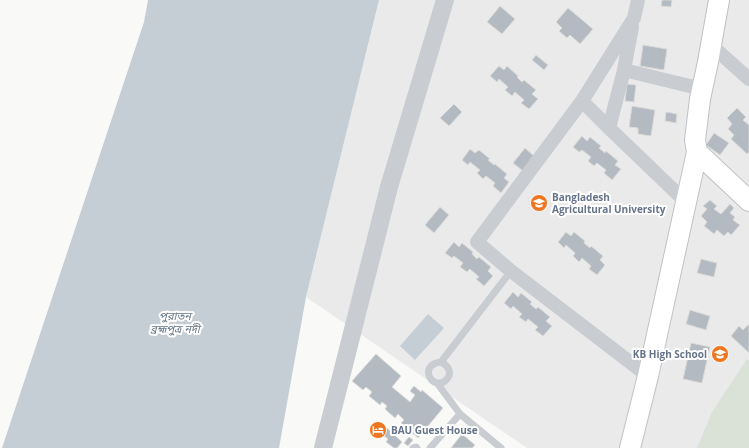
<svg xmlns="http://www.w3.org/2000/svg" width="749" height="448" viewBox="0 0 749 448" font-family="'Open Sans','Noto Sans Bengali',sans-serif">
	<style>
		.built { fill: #eaeaea }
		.green { fill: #dae2d8 }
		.water { fill: #c6ced5 }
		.building { fill: #b4bac1; stroke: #dbdbd9 }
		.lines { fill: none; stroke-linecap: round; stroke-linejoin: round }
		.secondary-casing { stroke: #bdc1c7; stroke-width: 22 }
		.service { stroke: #c9ccd0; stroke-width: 7 }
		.minor { stroke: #c9ccd0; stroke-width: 14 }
		.tertiary { stroke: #c9ccd0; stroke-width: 18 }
		.secondary { stroke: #fff; stroke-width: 20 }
		.labels { text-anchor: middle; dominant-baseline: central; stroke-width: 4; stroke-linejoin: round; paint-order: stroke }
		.poi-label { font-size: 10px; font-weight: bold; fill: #66748a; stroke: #fff; text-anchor: start }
		.water-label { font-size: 11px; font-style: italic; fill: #637585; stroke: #fff }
	</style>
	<rect width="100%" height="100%" fill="#f9f9f7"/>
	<!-- built -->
	<path class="built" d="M379,0h370v448h-222l-221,-151z"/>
	<!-- green -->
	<path class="green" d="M747,359l2,2v87h-52l15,-36z"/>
	<!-- water -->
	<path class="water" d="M148,0h231l-73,297 -27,151h-277l142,-426z
		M428,314l16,14 -29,32 -15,-14z"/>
	<!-- building -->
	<path class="building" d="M662,0h10l-1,7 -10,-1z
		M500,6l15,13 -13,15 -15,-12z
		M568,8l25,21 -13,15 -10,-9 -3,3 -8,-7 3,-3 -6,-6z
		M643,45l24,4 -3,21 -24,-4z
		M536,55l12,10 -4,5 -12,-10z
		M499,66l5,4 3,-4 11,10 -1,1 5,5 2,-2 12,10 -4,4 6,5 -9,10 -8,-6 3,-3 -9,-8 -3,4 -7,-6 3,-3 -9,-8 -2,3 -7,-6z
		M627,84l9,1 -2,17 -9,-1z
		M454,104l8,8 -13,14 -9,-8z
		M632,106l23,4 -4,26 -13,-2v-6l-9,-1z
		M737,108l9,9 -3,3 6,5v27l-2,2 -16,-15 3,-4 -6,-6 4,-5 -5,-6z
		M666,112l11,2 -1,9 -11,-2z
		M714,133l15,10 -9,12 -14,-10z
		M582,136l5,5 3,-4 11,9 -2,2 6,5 1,-2 12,10 -3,4 6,4 -9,11 -8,-7 2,-3 -9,-7 -3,3 -6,-5 3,-4 -9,-7 -3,2 -6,-5z
		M525,148l10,9 -12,14 -10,-8z
		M470,149l5,4 4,-3 11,9 -2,1 6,5 1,-1 12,10 -3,4 5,4 -8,11 -8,-7 2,-3 -9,-7 -3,3 -6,-6 3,-3 -10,-8 -2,3 -6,-5z
		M710,200l7,6 -3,3 7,5 9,-10 4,4 -4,5 5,4 -2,3 7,5 -9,10 -3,-3 -4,4 -7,-6 -3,4 -10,-8 3,-4 -6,-6 6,-7 -4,-3z
		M440,207l9,8 -15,18 -9,-8z
		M566,232l5,4 3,-4 11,9 -1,2 6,5 1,-2 12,10 -3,4 5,5 -8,10 -8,-6 2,-3 -9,-8 -3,4 -6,-6 2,-3 -9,-8 -2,3 -6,-6z
		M454,242l5,5 3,-4 11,9 -1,2 5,5 2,-2 12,10 -3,4 5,5 -9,10 -8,-7 3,-2 -9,-8 -3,3 -7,-5 3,-4 -9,-7 -2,2 -7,-5z
		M701,259l16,4 -3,14 -17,-4z
		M513,292l5,5 3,-4 11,9 -2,2 6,5 2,-2 12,10 -4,4 6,5 -9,10 -8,-6 3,-3 -10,-8 -2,3 -7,-5 3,-3 -9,-8 -2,3 -7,-6z
		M690,310l20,6 -4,14 -20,-6z
		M749,324v29l-18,-17 8,-10 4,4z
		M691,343l19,4 -8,36 -19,-4z
		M376,354l25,22 -9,11 18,15 5,-7 -5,-4 4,-5 7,6 1,-2 21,18 -25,30 -17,-15 3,-3 -6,-6 -3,4 -10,-9 2,-3 -5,-4 -2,3 -11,-9 3,-4 -6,-5 -3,3 -11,-9z
		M387,428l15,14 -5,6h-3l-8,-6 2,-3 -6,-5z
		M462,434l13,11 -3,3h-21z
		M409,437l4,3 -5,6 -4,-3z"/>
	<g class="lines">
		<!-- secondary casing -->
		<g class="secondary-casing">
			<path id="secondary" d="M719,0l-11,62 -8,37 -5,41 2,12 52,49
				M630,448l18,-72 49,-224"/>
		</g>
		<!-- service -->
		<path class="service" d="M441,362c6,3 12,10 6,17 -13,15 -31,-14 -6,-17l70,-91
			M460,414l41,34
			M413,448l3,-1 1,1
			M430,448l30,-34 -23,-31"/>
		<!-- minor -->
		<path class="minor" d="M638,0l-4,18 -52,83 -105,141 34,29 137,105
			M711,45l38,34
			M624,70l78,19
			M582,101l27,27 77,74
			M609,128l15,-58 8,-43"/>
		<!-- tertiary -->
		<path class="tertiary" d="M323,448l66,-261 56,-187"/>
		<!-- secondary -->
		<use href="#secondary" class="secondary"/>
	</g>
	<!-- icons -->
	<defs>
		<g id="university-disc" transform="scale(0.9)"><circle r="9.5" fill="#ef7621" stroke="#fff"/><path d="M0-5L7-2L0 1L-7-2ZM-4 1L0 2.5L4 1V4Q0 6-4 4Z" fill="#fff"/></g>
		<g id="school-disc" transform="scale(0.9)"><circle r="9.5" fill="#ef7621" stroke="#fff"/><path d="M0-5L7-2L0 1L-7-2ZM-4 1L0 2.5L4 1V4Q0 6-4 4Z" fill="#fff"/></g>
		<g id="hotel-disc" transform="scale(0.9)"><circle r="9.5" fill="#ef7621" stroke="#fff"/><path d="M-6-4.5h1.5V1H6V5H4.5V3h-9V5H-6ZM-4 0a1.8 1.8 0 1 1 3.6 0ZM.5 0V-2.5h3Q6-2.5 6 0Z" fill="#fff"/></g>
	</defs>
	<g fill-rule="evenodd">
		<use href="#university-disc" x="539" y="203"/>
		<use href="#school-disc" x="720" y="354"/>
		<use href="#hotel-disc" x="378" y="430"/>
	</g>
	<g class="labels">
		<!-- poi labels -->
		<g class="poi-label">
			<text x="552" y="197">Bangladesh<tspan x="552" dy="12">Agricultural University</tspan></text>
			<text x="707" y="354" text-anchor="end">KB High School</text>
			<text x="391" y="430">BAU Guest House</text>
		</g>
		<!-- water labels -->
		<g class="water-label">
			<text x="175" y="315">পুরাতন<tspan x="175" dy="13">ব্রহ্মপুত্র নদী</tspan></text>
		</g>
	</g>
</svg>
